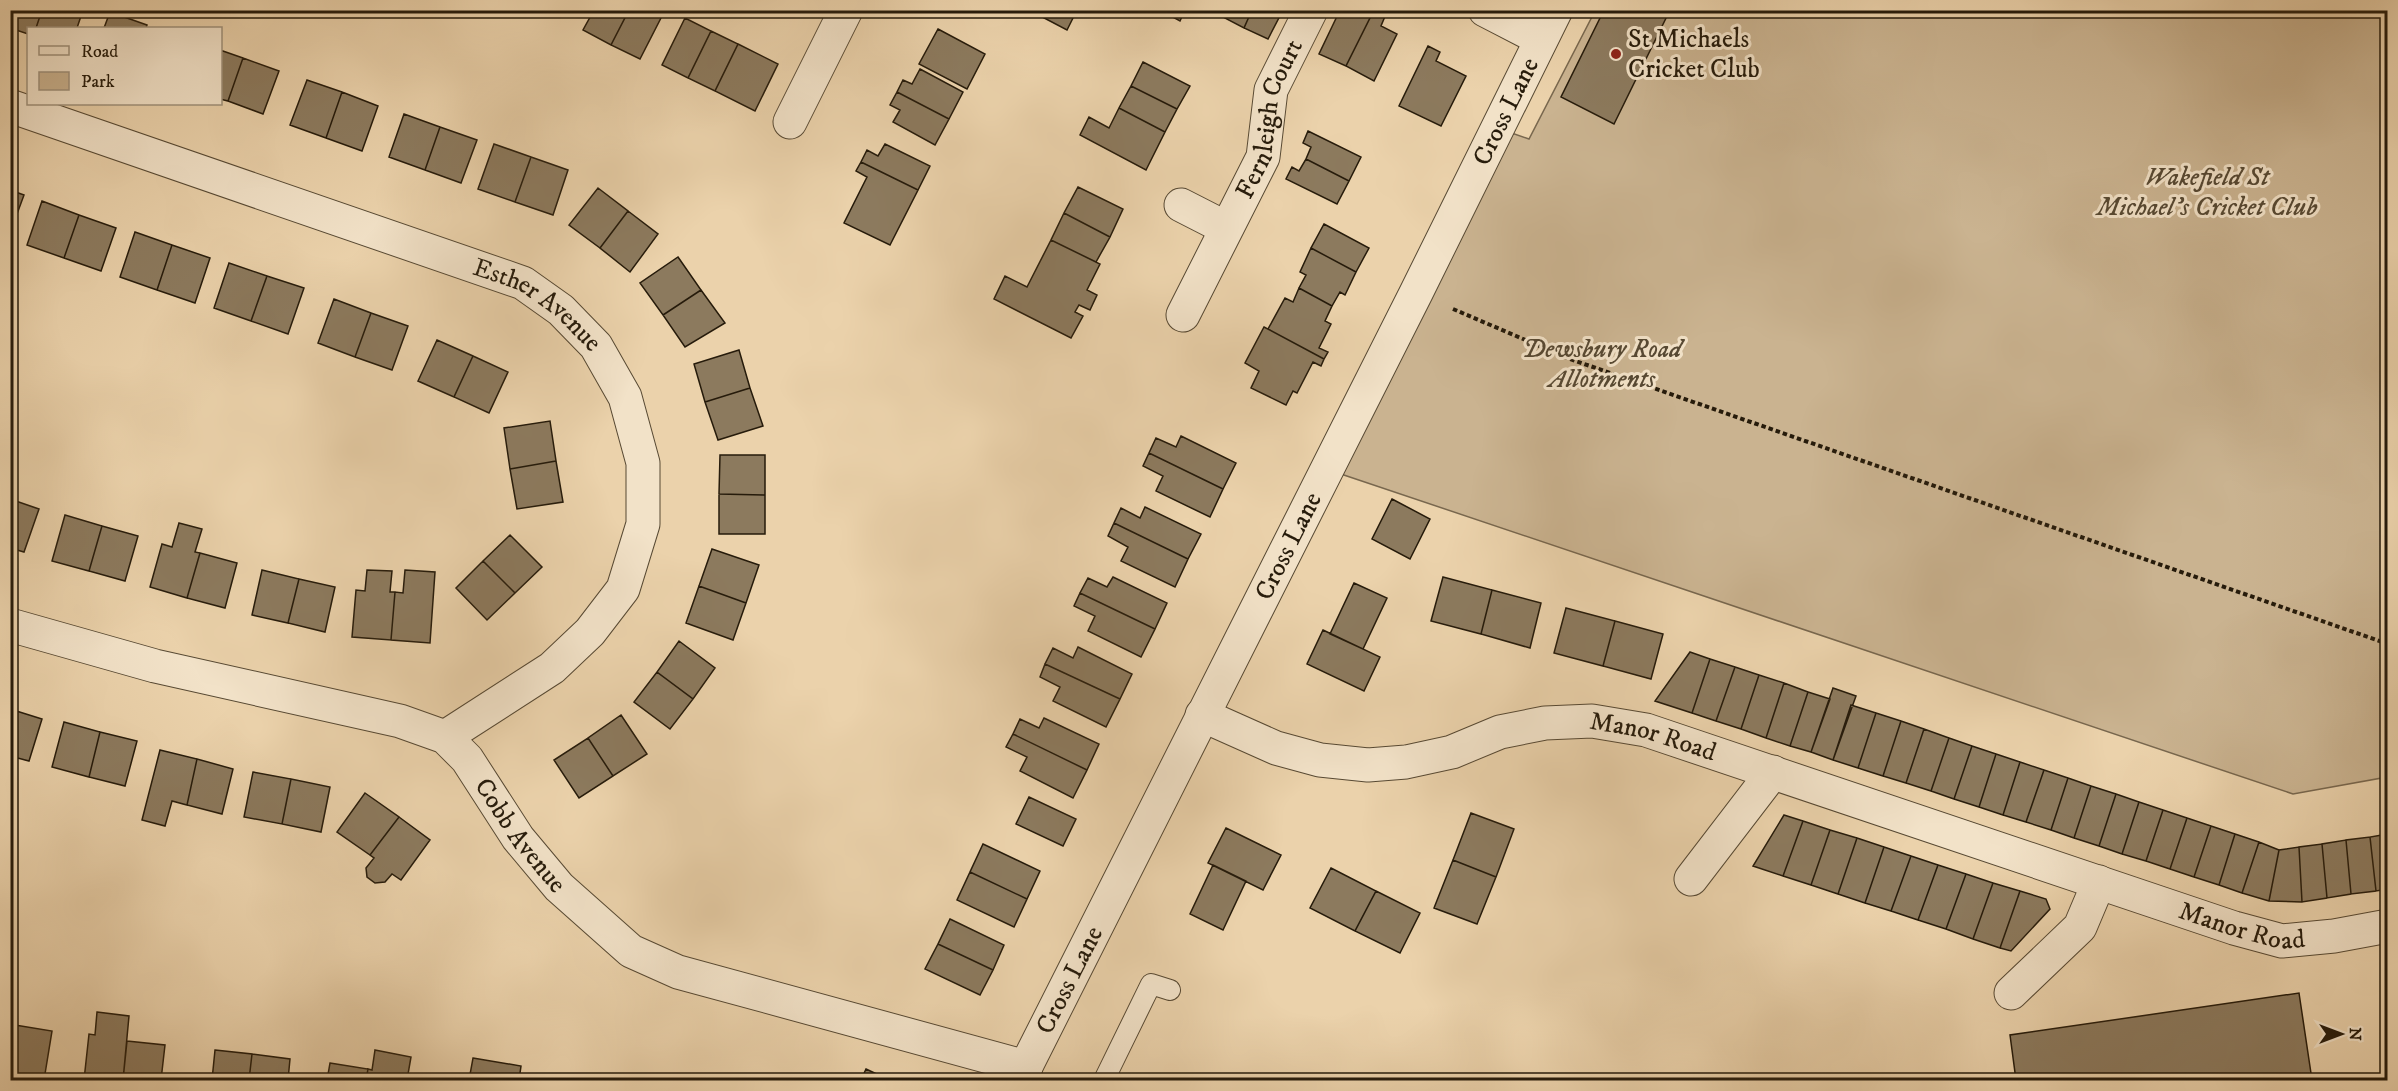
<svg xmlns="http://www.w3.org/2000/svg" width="2398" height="1091" viewBox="0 0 2398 1091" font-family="'IM FELL DW Pica',serif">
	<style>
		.green { fill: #cab390; stroke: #78674e; stroke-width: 1.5 }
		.building { fill: #8c7a5e; stroke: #261b0b; stroke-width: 1.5 }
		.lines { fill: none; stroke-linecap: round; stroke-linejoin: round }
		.lane-casing { stroke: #574933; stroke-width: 22 }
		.street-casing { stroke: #574933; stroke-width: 35 }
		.path { stroke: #261b0b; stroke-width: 4; stroke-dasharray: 4.5 3; stroke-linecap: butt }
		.lane { stroke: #f2e2c8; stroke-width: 20 }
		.street { stroke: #f2e2c8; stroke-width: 33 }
		.poi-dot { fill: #8f2418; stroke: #f2e2c8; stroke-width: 2 }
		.labels { text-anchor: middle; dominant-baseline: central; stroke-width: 6; stroke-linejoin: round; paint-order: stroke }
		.poi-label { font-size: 26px; fill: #261b0b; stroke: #f2e2c8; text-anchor: start }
		.street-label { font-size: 26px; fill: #261b0b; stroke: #f2e2c8 }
		.park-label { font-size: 26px; font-style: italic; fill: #574933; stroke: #f2e2c8 }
	</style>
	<rect width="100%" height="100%" fill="#ebd2ab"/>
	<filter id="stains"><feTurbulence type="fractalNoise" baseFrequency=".00333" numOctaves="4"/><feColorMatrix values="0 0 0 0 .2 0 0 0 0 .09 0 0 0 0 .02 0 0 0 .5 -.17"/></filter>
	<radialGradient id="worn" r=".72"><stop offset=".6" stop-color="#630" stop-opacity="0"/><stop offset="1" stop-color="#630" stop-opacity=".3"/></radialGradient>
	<!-- green -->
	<path class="green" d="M1595,11h792v766l-94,17 -967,-325 171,-341 32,11z"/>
	<!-- building -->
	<path class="building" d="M10,10h32l-6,18h-8v6l-18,-6z
		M42,10h41l-6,18h-41z
		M594,10h35l-18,35 -28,-15z
		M629,10h27l7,4 -23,45 -29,-14z
		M1029,10h48l-10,20z
		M1160,10h25l-5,11z
		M1224,10h28l-8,18 -23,-12z
		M1252,10h31l-15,29 -24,-11z
		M1340,10l18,4 2,-4h14l-28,56 -27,-12z
		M1374,10l12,4 -5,12 16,8 -23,47 -28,-15z
		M1604,10h66l-56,114 -53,-27z
		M110,12l37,13 -1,3h-42z
		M685,18l26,13 -23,47 -26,-13z
		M938,29l47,25 -18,35 -48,-25z
		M711,31l27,13 -23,47 -27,-13z
		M738,44l40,20 -23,47 -40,-20z
		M1428,46l12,6 -4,9 30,15 -25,50 -42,-20z
		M220,50l23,8 -15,43 -8,-2z
		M243,58l36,13 -16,43 -35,-13z
		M1143,62l47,24 -13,23 -46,-23z
		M920,69l43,23 -14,27 -52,-27 6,-12 9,4z
		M307,80l35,12 -16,46 -36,-13z
		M1131,86l46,23 -12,23 -46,-24z
		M342,92l36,14 -16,45 -36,-13z
		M897,92l52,27 -14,26 -42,-23 7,-12 -10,-5z
		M1119,108l46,24 -19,38 -66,-35 9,-18 20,11z
		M404,114l36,13 -15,43 -36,-13z
		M440,127l37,13 -16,43 -36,-13z
		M1308,131l53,26 -12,24 -43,-22 5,-12 -8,-4z
		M494,144l37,13 -16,45 -37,-13z
		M885,144l45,22 -12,24 -57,-28 6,-12 11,6z
		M531,157l37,13 -15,45 -38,-13z
		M1306,159l43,22 -12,23 -51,-25 6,-12 7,4z
		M861,162l57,28 -28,55 -46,-22 23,-46 -11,-6z
		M1078,187l45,22 -13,28 -46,-24z
		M598,188l30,23 -28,37 -31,-23z
		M10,190l14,5 -14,38z
		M42,201l37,14 -15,43 -37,-13z
		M628,211l30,23 -28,38 -30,-24z
		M1064,213l46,24 -14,25 -45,-22z
		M79,215l37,13 -15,43 -37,-13z
		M1324,224l45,24 -13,24 -45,-24z
		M135,232l37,13 -15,45 -37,-13z
		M1051,240l49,24 -13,26 10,5 -7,15 -11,-5 -4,7 8,4 -12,22 -77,-39 11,-23 22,11z
		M172,245l38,13 -15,45 -38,-13z
		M1311,248l45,24 -11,23 -5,-3 -8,14 -33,-18 7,-13 -6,-3z
		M678,257l23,33 -38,25 -23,-32z
		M229,263l38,13 -16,45 -37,-13z
		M267,276l37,12 -16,46 -37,-13z
		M1299,288l33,18 -7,15 6,3 -12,24 9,4 -4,7 -56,-30 17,-31 8,4z
		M701,290l24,33 -40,24 -22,-32z
		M334,299l37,14 -16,44 -37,-14z
		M371,313l37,13 -16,44 -37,-13z
		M1264,327l60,32 -3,7 -8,-4 -16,31 -4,-2 -7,14 -35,-17 8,-17 -14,-8z
		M437,340l36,16 -19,41 -36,-16z
		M739,350l11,38 -45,14 -11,-38z
		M473,356l35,16 -19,41 -35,-16z
		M750,388l13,38 -45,14 -13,-38z
		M550,421l6,40 -46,8 -6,-41z
		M1181,436l55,27 -13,26 -74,-36 7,-15 20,9z
		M1149,453l74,36 -13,28 -54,-26 7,-15 -20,-10z
		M720,455h45v40l-46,-1z
		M556,461l7,41 -46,7 -7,-40z
		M719,494l46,1v39h-46z
		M10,499l29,10 -15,43 -14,-4z
		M1392,499l38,20 -20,40 -38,-20z
		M1145,507l56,27 -13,25 -74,-36 7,-15 19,10z
		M65,515l37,11 -13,45 -37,-10z
		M179,523l23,6 -7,23 5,1 -13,45 -37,-11 12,-43 10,3z
		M1114,523l74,36 -13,28 -54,-26 7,-14 -20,-11z
		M102,526l36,10 -13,45 -36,-10z
		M510,535l32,32 -27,26 -32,-32z
		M712,549l47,16 -13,38 -47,-17z
		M200,553l37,10 -12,45 -38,-10z
		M483,561l32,32 -28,27 -31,-32z
		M262,570l37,9 -11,44 -36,-8z
		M367,570l25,1 -2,21h5l-4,48 -39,-3 4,-47 9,1z
		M405,570l30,2 -5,71 -39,-3 4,-48 8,1z
		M1113,577l54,26 -12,26 -75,-36 8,-15 19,9z
		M1443,577l49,13 -11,44 -50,-13z
		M299,579l36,8 -10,45 -37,-9z
		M1354,583l33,15 -24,51 -33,-15z
		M699,586l47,17 -13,37 -47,-17z
		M1492,590l49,13 -11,45 -49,-14z
		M1080,593l75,36 -14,28 -53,-26 7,-15 -21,-10z
		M1566,608l49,13 -12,45 -49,-13z
		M1615,621l48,13 -12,45 -48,-13z
		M1323,630l57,27 -16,34 -57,-27z
		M679,641l36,27 -22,31 -36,-27z
		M1078,647l54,27 -12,25 -75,-35 8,-16 20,10z
		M1690,652l20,7 -18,54 -37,-12z
		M1710,659l25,8 -19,54 -24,-8z
		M1045,664l75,35 -14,28 -53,-26 7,-14 -20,-10z
		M1735,667l24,8 -18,54 -25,-8z
		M657,672l36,27 -23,30 -36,-27z
		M1759,675l25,8 -18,55 -25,-9z
		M1784,683l24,9 -18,54 -24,-8z
		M1833,688l23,8 -23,64 -22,-8z
		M1808,692l22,7 -19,53 -21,-6z
		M1851,705l25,8 -18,55 -25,-8z
		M10,709l32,10 -13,42 -19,-5z
		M1876,713l25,8 -18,55 -25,-8z
		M621,715l26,39 -34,22 -25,-38z
		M1044,718l55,26 -12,26 -74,-36 7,-15 19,9z
		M1901,721l23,8 -18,54 -23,-7z
		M64,722l36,10 -11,45 -37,-10z
		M1924,729l25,9 -18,53 -25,-8z
		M100,732l37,9 -12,45 -36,-9z
		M1013,734l74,36 -14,28 -53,-27 7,-14 -21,-10z
		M588,738l25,38 -34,22 -25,-38z
		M1949,738l23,8 -18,53 -23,-8z
		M1972,746l24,8 -17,53 -25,-8z
		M160,750l37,9 -10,46 -15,-4 -7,25 -23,-6z
		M1996,754l24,8 -17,53 -24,-8z
		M197,759l36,10 -11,45 -35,-9z
		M2020,762l24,8 -18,52 -23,-7z
		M2044,770l24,8 -17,52 -25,-8z
		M253,772l38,7 -9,45 -38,-7z
		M2068,778l23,8 -17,52 -23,-8z
		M291,779l39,8 -9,45 -39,-8z
		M2091,786l25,8 -17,52 -25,-8z
		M365,793l34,24 -29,38 -33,-23z
		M2116,794l23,8 -17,52 -23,-8z
		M1029,797l47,22 -13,27 -47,-22z
		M2139,802l24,8 -17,51 -24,-7z
		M2163,810l24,8 -17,51 -24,-8z
		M1471,813l43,16 -18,48 -43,-17z
		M1784,815l19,6 -20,55 -30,-10z
		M399,817l31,23 -29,40 -9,-6 -7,8 -10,1 -8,-6 -1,-9 8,-10 -4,-3z
		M2187,818l24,8 -17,51 -24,-8z
		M1803,821l27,9 -19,55 -28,-9z
		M2211,826l24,8 -16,51 -25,-8z
		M1226,828l55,27 -18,35 -55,-27z
		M1830,830l27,8 -19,56 -27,-9z
		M2235,834l24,8 -17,51 -23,-8z
		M2388,834v55l-12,2 -6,-54z
		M2370,837l6,54 -25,3 -5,-54z
		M1857,838l27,9 -19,56 -27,-9z
		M2346,840l5,54 -24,4 -5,-54z
		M2259,842l20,8 -10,51 -27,-8z
		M983,844l57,27 -13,28 -57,-27z
		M2322,844l5,54 -25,4 -3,-55z
		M1884,847l27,9 -20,55 -26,-8z
		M2299,847l3,55 -33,-1 10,-51z
		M1911,856l27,9 -20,55 -27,-9z
		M1453,860l43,17 -19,47 -43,-16z
		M1213,865l33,16 -23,49 -33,-16z
		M1938,865l28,9 -20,55 -28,-9z
		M1331,868l45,23 -21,40 -45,-23z
		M970,872l57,27 -13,28 -57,-27z
		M1966,874l27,9 -20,56 -27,-10z
		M1993,883l27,8 -20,57 -27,-9z
		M1376,891l44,22 -20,40 -45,-22z
		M2020,891l26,8 4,10 -39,42 -11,-3z
		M950,919l54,26 -11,25 -55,-26z
		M938,944l55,26 -13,25 -55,-26z
		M2299,993l13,87h-296l-6,-45z
		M97,1012l32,4 -6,64h-39l5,-46 6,1z
		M15,1025l37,6 -8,49 -34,-3v-23z
		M127,1041l38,4 -4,35h-38z
		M215,1050l37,4 -3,26h-37z
		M375,1050l36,7 -4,23h-41l2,-11 4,1z
		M252,1054l38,5 -2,21h-39z
		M473,1058l48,8 -2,14h-50z
		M330,1063l38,6 -2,11h-39z
		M866,1069l17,8 10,3h-32z"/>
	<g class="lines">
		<!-- lane casing -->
		<g class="lane-casing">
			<path id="lane" d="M1104,1080l47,-96 19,6"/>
		</g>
		<!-- street casing -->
		<g class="street-casing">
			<g id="street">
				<path d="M1485,10l56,29"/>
				<path id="s1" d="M10,106l513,177 38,27 35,36 29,51 18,66v61l-20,65 -33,43 -38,36 -107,69"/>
				<path d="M790,122l56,-112"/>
				<path d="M1181,205l45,23"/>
				<path id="s2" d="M1183,315l80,-158 8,-67 40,-80"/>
				<path id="s3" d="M10,625l145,41 245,55 45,16 22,22 51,79 41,49 72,64 47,21 348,95"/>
				<path id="s4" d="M1202,715l74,33 44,12 48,5 38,-3 46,-10 48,-20 45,-9 47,-2 54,9 588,198 48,13 52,-5 54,-10"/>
				<path d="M1691,879l82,-107"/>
				<path d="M2011,993l69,-66 19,-45"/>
				<path id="s5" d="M1019,1080l397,-787 140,-283"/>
			</g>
		</g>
		<!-- path -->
		<path class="path" d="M1453,309l117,50 818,285"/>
		<!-- lane -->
		<use href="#lane" class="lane"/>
		<!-- street -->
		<use href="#street" class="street"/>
	</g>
	<!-- markers -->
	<circle class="poi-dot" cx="1616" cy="54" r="6"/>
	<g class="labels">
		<!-- poi labels -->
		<g class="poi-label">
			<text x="1628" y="39">St Michaels<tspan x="1628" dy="30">Cricket Club</tspan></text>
		</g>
		<!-- street labels -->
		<g class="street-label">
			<text stroke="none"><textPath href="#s5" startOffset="1084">Cross Lane</textPath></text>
			<text stroke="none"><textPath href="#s2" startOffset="216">Fernleigh Court</textPath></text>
			<text stroke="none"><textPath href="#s1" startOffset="566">Esther Avenue</textPath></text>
			<text stroke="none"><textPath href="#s5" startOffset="598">Cross Lane</textPath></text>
			<text stroke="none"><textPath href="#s4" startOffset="468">Manor Road</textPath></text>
			<text stroke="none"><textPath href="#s3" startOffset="574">Cobb Avenue</textPath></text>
			<text stroke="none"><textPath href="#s4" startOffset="1088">Manor Road</textPath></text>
			<text stroke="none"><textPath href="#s5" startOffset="112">Cross Lane</textPath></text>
		</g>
		<!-- park labels -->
		<g class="park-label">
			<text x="2207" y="177">Wakefield St<tspan x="2207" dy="30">Michael's Cricket Club</tspan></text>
			<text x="1602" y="349">Dewsbury Road<tspan x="1602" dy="30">Allotments</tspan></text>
		</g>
	</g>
	<!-- margin -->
	<rect width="2398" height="1091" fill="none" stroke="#ebd2ab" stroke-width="36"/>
	<rect x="12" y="12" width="2374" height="1067" fill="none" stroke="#261b0b" stroke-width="3"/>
	<rect x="18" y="18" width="2362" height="1055" fill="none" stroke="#261b0b" stroke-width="1.5"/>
	<!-- legend -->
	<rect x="27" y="27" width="195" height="78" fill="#f2e2c8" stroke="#a0927c" stroke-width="1.5"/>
	<rect x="39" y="46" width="30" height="9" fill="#f2e2c8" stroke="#a0927c" stroke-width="1.5"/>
	<text x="81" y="57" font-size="18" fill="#261b0b">Road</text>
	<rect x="39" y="72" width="30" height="18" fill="#cab390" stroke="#a0927c" stroke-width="1.5"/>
	<text x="81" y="87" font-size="18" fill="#261b0b">Park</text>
	<!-- north arrow -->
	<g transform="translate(2341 1034) rotate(90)" stroke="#f2e2c8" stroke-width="4.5" paint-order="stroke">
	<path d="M0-4.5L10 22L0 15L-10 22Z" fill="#261b0b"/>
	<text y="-9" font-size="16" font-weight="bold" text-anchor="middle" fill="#261b0b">N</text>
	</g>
	<rect width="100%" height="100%" filter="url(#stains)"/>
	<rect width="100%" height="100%" fill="url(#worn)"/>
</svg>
